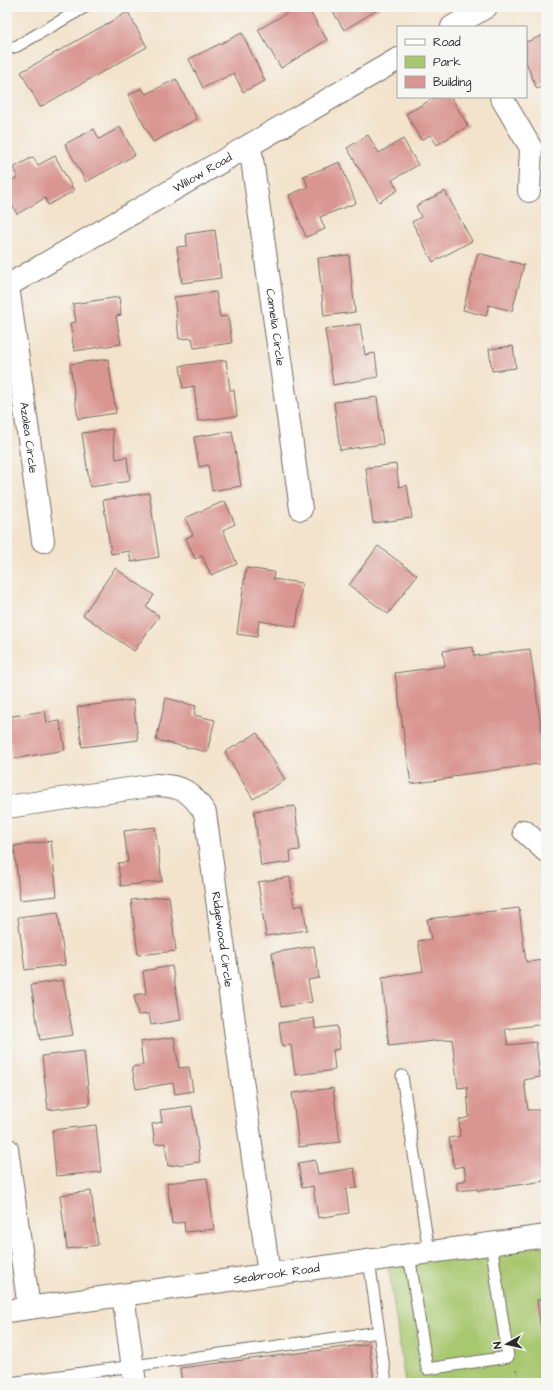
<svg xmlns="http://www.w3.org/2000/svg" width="553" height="1390" viewBox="0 0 553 1390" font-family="'Architects Daughter',sans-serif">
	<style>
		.green { fill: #a8c870; stroke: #6a7a4e }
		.building { fill: #d99591 }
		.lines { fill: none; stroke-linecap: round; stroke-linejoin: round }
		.lane-casing { stroke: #716b63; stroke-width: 13 }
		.street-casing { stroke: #716b63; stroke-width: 24 }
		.path { stroke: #716b63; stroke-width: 2.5; stroke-dasharray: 1 3; stroke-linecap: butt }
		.lane { stroke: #fff; stroke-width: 11 }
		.street { stroke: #fff; stroke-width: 22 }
		.labels { text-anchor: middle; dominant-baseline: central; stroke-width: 4; stroke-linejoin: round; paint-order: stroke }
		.street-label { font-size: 12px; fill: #2b2b2b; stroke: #f6f6f2 }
	</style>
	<rect width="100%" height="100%" fill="#f6f6f2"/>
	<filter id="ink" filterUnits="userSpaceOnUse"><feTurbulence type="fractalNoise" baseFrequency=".025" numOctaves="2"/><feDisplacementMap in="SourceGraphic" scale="8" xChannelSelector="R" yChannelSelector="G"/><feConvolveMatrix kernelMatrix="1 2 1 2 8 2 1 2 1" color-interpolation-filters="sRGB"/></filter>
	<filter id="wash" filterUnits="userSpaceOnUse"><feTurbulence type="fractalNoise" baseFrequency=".012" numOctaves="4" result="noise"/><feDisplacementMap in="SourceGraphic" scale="16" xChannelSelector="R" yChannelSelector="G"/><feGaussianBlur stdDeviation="0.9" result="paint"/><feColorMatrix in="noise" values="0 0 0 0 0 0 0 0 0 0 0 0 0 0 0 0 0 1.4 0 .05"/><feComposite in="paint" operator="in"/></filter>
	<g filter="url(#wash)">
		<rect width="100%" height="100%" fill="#f3e3cc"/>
		<!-- green -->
		<path class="green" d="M546,1242v141h-141l-17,-119z"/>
		<g id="blocks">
			<!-- building -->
			<path class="building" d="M297,7h10l20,33 -46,28 -23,-38z
				M332,7h50l-38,23 -13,-22z
				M128,12l19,35 -107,60 -19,-35z
				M242,33l23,48 -22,11 -9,-19 -31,15 -14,-29z
				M546,34v51l-9,4 -11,-27v-20z
				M176,79l21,40 -44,23 -25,-47 14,-7 4,6z
				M436,97h15l17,29 -31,19 -7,-10 -9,5 -15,-26z
				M120,127l15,28 -49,27 -21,-38 29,-15 5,10z
				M368,135l11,18 24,-14 15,26 -26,15 6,10 -19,12 -32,-54z
				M55,156l19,35 -26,14 -3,-7 -28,16 -10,-18v-13l11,-6 -5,-9 20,-11 5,8z
				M340,162l16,41 -36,14 5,12 -19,8 -17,-42 19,-8 -4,-11z
				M445,191l27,50 -39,21 -21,-40 9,-5 -5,-11z
				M215,230l6,48 -39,5 -5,-36 10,-1 -1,-12z
				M478,253l46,12 -12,46 -23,-6 -3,11 -23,-6z
				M349,255l6,57 -31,4 -6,-58z
				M216,292l4,25 8,-1 4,27 -38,5 -2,-10 -13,1 -5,-42z
				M119,297l2,18 -5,1 5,28 -47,7 -4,-28 6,-1 -3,-18z
				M360,324l5,31 10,-2 3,24 -45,8 -8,-56z
				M513,346l3,22 -24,3 -3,-22z
				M108,359l8,54 -38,6 -8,-55z
				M226,360l4,30h4l3,26 -39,5 -4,-35 -11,2 -3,-22z
				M377,397l6,47 -43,6 -6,-48z
				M112,429l4,30 11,-2 3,24 -40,6 -8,-54z
				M232,431l9,55 -29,5 -4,-26 -9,2 -5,-30z
				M396,464l3,23 8,-2 5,33 -39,5 -7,-55z
				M149,493l10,64 -28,5 -2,-11 -18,3 -8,-54z
				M225,501l10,23 -12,6 14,34 -26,11 -9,-19 -7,3 -9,-21 7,-3 -8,-17z
				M378,546l39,29 -29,39 -39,-29z
				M115,568l39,27 -8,12 13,9 -25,35 -51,-36z
				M246,568l28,4 -1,7 29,4 -6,44 -37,-6 -2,16 -20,-3z
				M473,647l1,9 56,-7 16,114 -94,13v2l-41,6 -16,-111 50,-7 -2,-15z
				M166,698l30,8 -2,9 21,5 -8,32 -51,-12z
				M133,700l5,40 -56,7 -5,-40z
				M45,711l2,12 13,-2 5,29 -53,9 -5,-33v-9z
				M257,733l28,47 -32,19 -28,-47z
				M295,806l5,44 -10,1 1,11 -30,4 -7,-55z
				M155,827l7,54 -41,5 -3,-23 10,-1 -4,-31z
				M51,841l6,55 -37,4 -6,-54z
				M290,877l4,30 9,-2 4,25 -41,6 -8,-54z
				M169,896l7,55 -38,4 -7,-55z
				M519,908l7,54 18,-2 2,29v35l-41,5 3,16 28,-3 4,35 -16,3 4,30h13l2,14h3v46l-2,1v10l-66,10v-2l-21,2v-8l9,-3 -2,-14 -10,2 -5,-30 11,-2 -1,-16 10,-3 -2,-30 -9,1 -6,-49 -63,7 -7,-68 41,-7 -5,-30 13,-2 -4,-20z
				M58,912l7,53 -40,5 -7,-53z
				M314,946l5,32 -11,2 4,22 -31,5 -9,-54z
				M172,966l9,54 -30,5 -2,-11 -11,1 -4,-20 12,-2 -3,-22z
				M63,980l10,55 -33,5 -9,-55z
				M314,1018l1,11 22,-3 3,23 -7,1 2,20 -40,5 -4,-30 -9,1 -3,-23z
				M174,1037l5,31 10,-1 4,24 -18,3 -2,-11 -37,6 -4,-22 11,-2 -3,-23z
				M84,1051l6,54 -42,5 -6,-54z
				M333,1088l7,54 -41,5 -7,-54z
				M192,1106l8,56 -32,4 -3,-23 -10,1 -3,-20 10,-2 -2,-12z
				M96,1125l5,47 -45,4 -4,-46z
				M315,1160l3,14 36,-6 3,20 -11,1 3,24 -31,5 -5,-32 -11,2 -4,-25z
				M207,1178l7,51 -29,3 -1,-10 -12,2 -5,-41z
				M91,1191l7,54 -31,4 -7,-54z
				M546,1299v61h-1l-8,-60z
				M369,1344l5,39h-192l-2,-15z"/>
		</g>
	</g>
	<g filter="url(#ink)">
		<use href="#blocks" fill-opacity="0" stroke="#716b63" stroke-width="1"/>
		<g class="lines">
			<!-- lane casing -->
			<g class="lane-casing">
				<path id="lane" d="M7,49l10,-3 68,-39
					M402,1076l27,176
					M409,1254l18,115 81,-12 -17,-114
					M369,1260l17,123
					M10,1383l369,-51"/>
			</g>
			<!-- street casing -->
			<g class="street-casing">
				<g id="street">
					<path d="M452,27l34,-20"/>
					<path d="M501,97l30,51 -2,43"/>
					<path id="s1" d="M250,145l51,364"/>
					<path id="s2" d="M7,286l391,-227"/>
					<path id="s3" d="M8,286l35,255"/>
					<path id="s4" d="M7,807l149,-22c26,1 35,6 49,28l64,461"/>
					<path d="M524,831l22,20"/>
					<path d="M7,1149l22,159"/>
					<path d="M123,1295l12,88"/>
					<path id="s5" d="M7,1311l539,-75"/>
				</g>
			</g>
			<!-- path -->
			<path class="path" d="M516,1370l7,13"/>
			<!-- lane -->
			<use href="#lane" class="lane"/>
			<!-- street -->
			<use href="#street" class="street"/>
		</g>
	</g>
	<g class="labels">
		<!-- street labels -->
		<g class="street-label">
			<text stroke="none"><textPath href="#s2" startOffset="226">Willow Road</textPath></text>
			<text stroke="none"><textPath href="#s1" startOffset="184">Camelia Circle</textPath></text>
			<text stroke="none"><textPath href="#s3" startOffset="153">Azalea Circle</textPath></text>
			<text stroke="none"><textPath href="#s4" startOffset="338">Ridgewood Circle</textPath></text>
			<text stroke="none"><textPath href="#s5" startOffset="272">Seabrook Road</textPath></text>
		</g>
	</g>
	<!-- margin -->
	<rect width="553" height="1390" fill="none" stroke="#f6f6f2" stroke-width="24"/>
	<!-- legend -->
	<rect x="397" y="26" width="130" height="72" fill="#f6f6f2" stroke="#a5a5a2"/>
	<rect x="405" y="39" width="20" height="6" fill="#ffffff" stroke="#a5a5a2"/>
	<text x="433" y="46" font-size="12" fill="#2b2b2b">Road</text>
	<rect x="405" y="56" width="20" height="12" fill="#a8c870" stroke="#a5a5a2"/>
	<text x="433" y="66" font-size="12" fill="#2b2b2b">Park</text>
	<rect x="405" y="76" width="20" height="12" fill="#d99591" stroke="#a5a5a2"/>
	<text x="433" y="86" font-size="12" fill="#2b2b2b">Building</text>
	<!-- north arrow -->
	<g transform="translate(507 1344) rotate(262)" stroke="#f6f6f2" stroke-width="3" paint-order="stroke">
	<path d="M0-3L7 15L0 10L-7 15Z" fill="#2b2b2b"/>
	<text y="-6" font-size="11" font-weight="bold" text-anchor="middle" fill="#2b2b2b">N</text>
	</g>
</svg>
